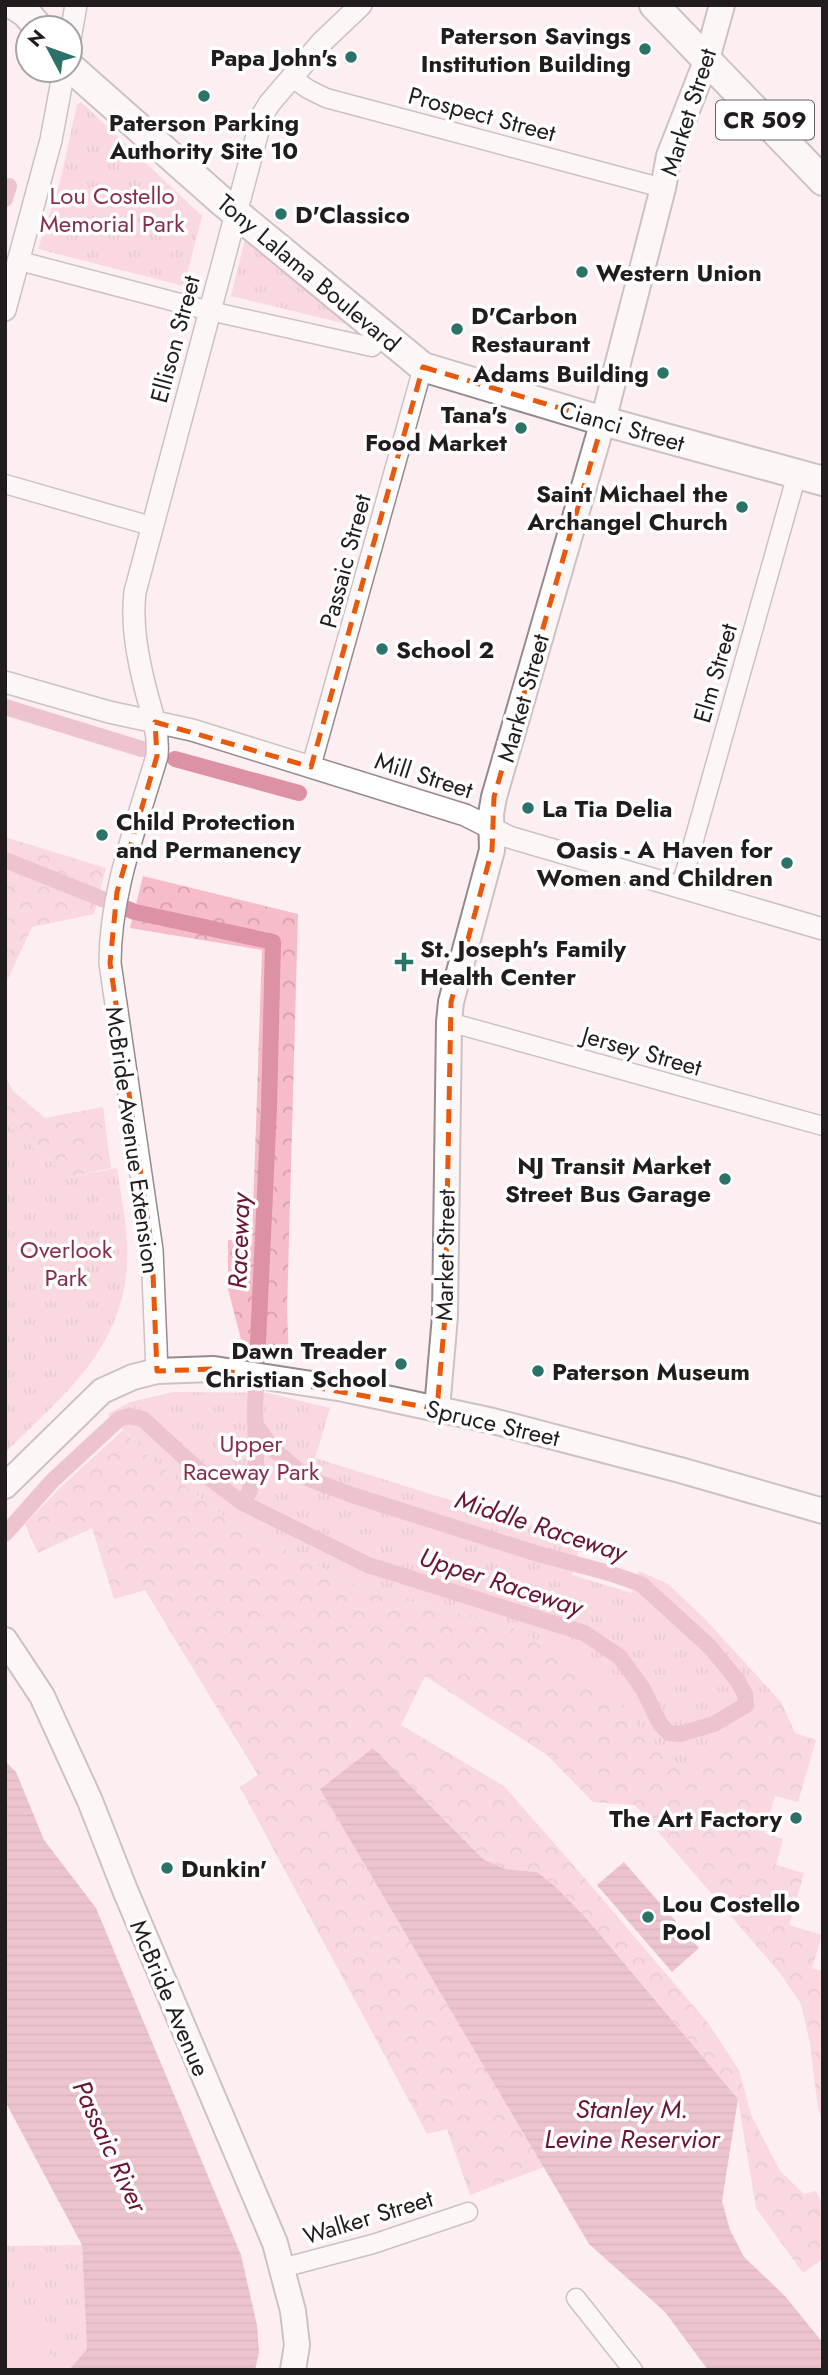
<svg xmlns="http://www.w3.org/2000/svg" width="828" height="2375" viewBox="0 0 828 2375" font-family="Jost,sans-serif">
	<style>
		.forest { fill: url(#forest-crowns) }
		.park { fill: url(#park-tufts) }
		.pitch { fill: #f6bcca }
		.water { fill: url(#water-rules) }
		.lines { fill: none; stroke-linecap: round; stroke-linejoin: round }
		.canal { stroke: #dc91a5; stroke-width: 16 }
		.minor-casing { stroke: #968a8d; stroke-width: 21 }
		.tertiary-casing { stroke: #968a8d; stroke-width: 24 }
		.secondary-casing { stroke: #968a8d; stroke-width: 28 }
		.primary-casing { stroke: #968a8d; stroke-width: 32 }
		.minor { stroke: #fff; stroke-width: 18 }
		.tertiary { stroke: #fff; stroke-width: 21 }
		.secondary { stroke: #fff; stroke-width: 24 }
		.primary { stroke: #fff; stroke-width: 28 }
		.marked { fill: none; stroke: #e8590c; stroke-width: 5; stroke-dasharray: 14 9; stroke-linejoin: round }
		.poi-dot { fill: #2b7268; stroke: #fff; stroke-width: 2.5 }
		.labels { text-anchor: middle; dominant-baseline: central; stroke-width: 7; stroke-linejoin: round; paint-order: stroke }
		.shield { fill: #fff; stroke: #646061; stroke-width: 2 }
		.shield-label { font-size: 23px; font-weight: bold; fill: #211c1d }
		.poi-label { font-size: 24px; font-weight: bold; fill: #211c1d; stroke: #fff; text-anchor: start }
		.street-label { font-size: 24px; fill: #211c1d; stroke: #fff }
		.park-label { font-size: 24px; fill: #872f4d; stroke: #fff }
		.water-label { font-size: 26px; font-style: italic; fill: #6c1436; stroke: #fff }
	</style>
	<defs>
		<pattern id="forest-crowns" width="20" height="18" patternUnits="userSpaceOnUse" patternTransform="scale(1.75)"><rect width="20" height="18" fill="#f6bcca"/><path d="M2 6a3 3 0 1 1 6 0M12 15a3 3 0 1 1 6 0" fill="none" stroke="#d3a1ad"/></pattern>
		<pattern id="park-tufts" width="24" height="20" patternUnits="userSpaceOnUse" patternTransform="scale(1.75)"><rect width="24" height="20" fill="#f6bcca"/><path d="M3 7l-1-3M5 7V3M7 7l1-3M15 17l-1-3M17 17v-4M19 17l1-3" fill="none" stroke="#d3a1ad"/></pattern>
		<pattern id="water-rules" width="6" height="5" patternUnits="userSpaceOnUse" patternTransform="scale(1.75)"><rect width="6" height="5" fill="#dc91a5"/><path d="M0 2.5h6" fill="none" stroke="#b27686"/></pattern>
	</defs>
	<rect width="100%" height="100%" fill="#fceef1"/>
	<!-- forest -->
	<path class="forest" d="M5,837l101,31 -12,46 -62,13 -27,58z
		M143,876l155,38 -11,396 2,49 -45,-8 -16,-62v-49l24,1 10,-291 -132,-22z
		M5,1075l8,16 32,27 58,-11 8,61 -42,9 -64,-54z
		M123,1430l31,31 77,61 136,68 147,38 69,37 98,107 100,-70 14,31 21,7 -18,62 -23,-6 -11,37 19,6 -7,26 28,8 -15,52 33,10 -10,33 11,3v151l-5,-13 -8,-66 -9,-39 -21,-31 -145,-168 -42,-3 -46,-47 -122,-79 -24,49 103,61 71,81 133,156 31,47 12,45 29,56 24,23 12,-3 7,14v54l-20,14 -47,-65 -18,-109 -151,-180 -31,-32 -19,-15 -32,-3 -22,-10 -110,-111 -53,41 224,378 -74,28 -23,-66 -20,5 -187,-347 18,-12 -113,-185 -31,9 -22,-71 -54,25 -13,-29 37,-38z"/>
	<!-- park -->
	<path class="park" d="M81,102l121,114 -18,70 -146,-37 22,-67 17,-77z
		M245,239l110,87 -124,-30z
		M5,1123l64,54 48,-9c4,31 12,65 10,96 -5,87 -65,132 -122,189z
		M174,1392l94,1 62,15 -15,50 266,83 -9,34 60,18 7,-22 29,13 36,34 77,84 -100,71 -98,-108 -69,-37 -147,-38 -136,-68 -77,-61 -46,-47 22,-12z
		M82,2245l5,104 -18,21h-64v-124z"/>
	<!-- pitch -->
	<path class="pitch" d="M5,2295l55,71 -4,4h-51z"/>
	<!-- water -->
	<path class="water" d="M373,1748l110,111 22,10 32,3 19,15 31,32 151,180 -16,102 8,29 14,27 41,39 38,47v27h-115l-43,-58 -76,-68 -269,-455z
		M5,1761l11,11 28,68 52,68 145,347 16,70 2,27 -4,18h-186l18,-21 -5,-104 -77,-144z
		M624,1862l75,86 -27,24 -75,-87z"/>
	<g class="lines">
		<!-- canal -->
		<path class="canal" d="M5,199l4,-13
			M5,707l137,42
			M175,759l124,34
			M5,860l130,52 138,30 -4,165 -14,300 1,56 -7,30 -8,9
			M5,1534l48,-54 66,-61 10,-3 14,3 52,48 46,35 127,63 216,68 36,24 23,32 17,35 9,9 11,1 34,-10 32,-19 -1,-11 -8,-14 -27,-33 -69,-63 -32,-11 -74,-20 -183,-58 -43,-16 -35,-29 -19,-26"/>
		<!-- minor casing -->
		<g class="minor-casing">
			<path id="minor" d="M292,78l16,11 18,9 337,90
				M20,261l190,50 162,36 12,-12
				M5,484l146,42
				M311,767l112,-400
				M681,886l116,-412
				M449,1022l374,104
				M282,2268l91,-24 95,-32
				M576,2298l57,72"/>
		</g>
		<!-- tertiary casing -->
		<g class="tertiary-casing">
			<path id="tertiary" d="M70,39l6,-34
				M5,310l46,-170 13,-70
				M5,682l104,30 83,18 273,85 44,22 314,92
				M157,1371l-5,-121 -42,-287c0,-71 27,-139 47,-207 2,-24 -5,-43 -11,-65 -8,-32 -15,-66 -11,-99l127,-476 7,-12 53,-62 39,-37"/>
		</g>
		<!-- secondary casing -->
		<g class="secondary-casing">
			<path id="secondary" d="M437,1409l8,-93 4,-294 2,-20 41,-152 -1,-36 3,-17 109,-376 60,-233 6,-32 38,-97 15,-54
				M5,1486l97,-95 31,-14 24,-6 57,-2 130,20 149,32 187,49 143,41
				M5,1640l37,56 48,105 35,89 150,353 18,68 4,34 -4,25"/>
		</g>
		<!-- primary casing -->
		<g class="primary-casing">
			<path id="primary" d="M14,5l12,8 13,15
				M654,5l169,176
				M70,67l155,137 198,163 180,54 220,60"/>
		</g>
		<!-- minor -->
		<use href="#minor" class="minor"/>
		<!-- tertiary -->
		<use href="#tertiary" class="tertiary"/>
		<!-- secondary -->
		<use href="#secondary" class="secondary"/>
		<!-- primary -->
		<use href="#primary" class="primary"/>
	</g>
	<!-- marked area -->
	<path d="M0 0H828V2375H0ZM423,367l180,54 -109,376 -2,53 -41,152 -6,314 -8,93 -223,-40 -57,2 -5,-121 -42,-287 7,-71 40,-136 -2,-34 156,45z" fill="#fceef1" fill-opacity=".55" fill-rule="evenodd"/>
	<path class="marked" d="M423,367l180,54 -109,376 -2,53 -41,152 -6,314 -8,93 -223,-40 -57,2 -5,-121 -42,-287 7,-71 40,-136 -2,-34 156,45z"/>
	<!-- markers -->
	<g class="poi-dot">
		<circle cx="645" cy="49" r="7"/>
		<circle cx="351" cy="57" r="7"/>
		<circle cx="204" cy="96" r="7"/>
		<circle cx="281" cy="214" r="7"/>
		<circle cx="582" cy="272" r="7"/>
		<circle cx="457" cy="329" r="7"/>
		<circle cx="663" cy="373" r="7"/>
		<circle cx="521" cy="428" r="7"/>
		<circle cx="742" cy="507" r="7"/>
		<circle cx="382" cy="649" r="7"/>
		<circle cx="528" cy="808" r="7"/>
		<circle cx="102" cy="835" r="7"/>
		<circle cx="787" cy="863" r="7"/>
		<path d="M400.5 951.5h7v7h7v7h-7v7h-7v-7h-7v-7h7z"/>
		<circle cx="725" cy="1179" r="7"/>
		<circle cx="401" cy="1364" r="7"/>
		<circle cx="538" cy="1371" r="7"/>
		<circle cx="796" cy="1818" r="7"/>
		<circle cx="167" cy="1868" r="7"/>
		<circle cx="648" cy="1917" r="7"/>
	</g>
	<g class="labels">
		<!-- shield labels -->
		<rect class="shield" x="716" y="100.5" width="98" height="39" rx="5"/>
		<g class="shield-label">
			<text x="765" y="120">CR 509</text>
		</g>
		<!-- poi labels -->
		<g class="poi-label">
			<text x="631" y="35" text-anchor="end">Paterson Savings<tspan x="631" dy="28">Institution Building</tspan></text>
			<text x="337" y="57" text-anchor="end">Papa John's</text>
			<text x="204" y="122" text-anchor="middle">Paterson Parking<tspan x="204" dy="28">Authority Site 10</tspan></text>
			<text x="295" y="214">D'Classico</text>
			<text x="596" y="272">Western Union</text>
			<text x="471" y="315">D'Carbon<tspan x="471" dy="28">Restaurant</tspan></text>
			<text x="649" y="373" text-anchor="end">Adams Building</text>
			<text x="507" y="414" text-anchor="end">Tana's<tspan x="507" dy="28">Food Market</tspan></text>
			<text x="728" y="493" text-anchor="end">Saint Michael the<tspan x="728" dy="28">Archangel Church</tspan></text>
			<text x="396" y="649">School 2</text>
			<text x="542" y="808">La Tia Delia</text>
			<text x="116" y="821">Child Protection<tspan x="116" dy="28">and Permanency</tspan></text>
			<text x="773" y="849" text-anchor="end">Oasis - A Haven for<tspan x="773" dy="28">Women and Children</tspan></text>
			<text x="420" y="948">St. Joseph's Family<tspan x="420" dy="28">Health Center</tspan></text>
			<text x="711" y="1165" text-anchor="end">NJ Transit Market<tspan x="711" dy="28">Street Bus Garage</tspan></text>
			<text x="387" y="1350" text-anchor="end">Dawn Treader<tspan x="387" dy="28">Christian School</tspan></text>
			<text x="552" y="1371">Paterson Museum</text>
			<text x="782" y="1818" text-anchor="end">The Art Factory</text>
			<text x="181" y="1868">Dunkin'</text>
			<text x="662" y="1903">Lou Costello<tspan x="662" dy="28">Pool</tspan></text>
		</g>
		<!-- street labels -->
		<g class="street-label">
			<text transform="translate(688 112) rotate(-72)">Market Street</text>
			<text transform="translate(482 114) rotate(15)">Prospect Street</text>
			<text transform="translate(309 273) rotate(40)">Tony Lalama Boulevard</text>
			<text transform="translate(175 339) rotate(-75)">Ellison Street</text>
			<text transform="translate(622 426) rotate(16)">Cianci Street</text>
			<text transform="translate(345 561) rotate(-75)">Passaic Street</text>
			<text transform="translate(715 673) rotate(-74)">Elm Street</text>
			<text transform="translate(523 698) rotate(-74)">Market Street</text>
			<text transform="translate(424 775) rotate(18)">Mill Street</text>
			<text transform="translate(642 1051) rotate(16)">Jersey Street</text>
			<text transform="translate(133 1140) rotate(82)">McBride Avenue Extension</text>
			<text transform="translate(445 1255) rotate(-89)">Market Street</text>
			<text transform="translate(493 1423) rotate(13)">Spruce Street</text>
			<text transform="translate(170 1998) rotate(67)">McBride Avenue</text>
			<text transform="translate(368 2217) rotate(-17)">Walker Street</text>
		</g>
		<!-- park labels -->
		<g class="park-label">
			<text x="112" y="195">Lou Costello<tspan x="112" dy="28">Memorial Park</tspan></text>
			<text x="66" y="1249">Overlook<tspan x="66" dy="28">Park</tspan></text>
			<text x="251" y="1443">Upper<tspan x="251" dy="28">Raceway Park</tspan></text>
		</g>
		<!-- water labels -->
		<g class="water-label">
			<text transform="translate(239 1241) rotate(-88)">Raceway</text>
			<text transform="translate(541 1526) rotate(18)">Middle Raceway</text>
			<text transform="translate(501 1582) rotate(18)">Upper Raceway</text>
			<text x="632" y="2109">Stanley M.<tspan x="632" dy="30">Levine Reservior</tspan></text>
			<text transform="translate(110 2146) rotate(65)">Passaic River</text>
		</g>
	</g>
	<!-- border -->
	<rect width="828" height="2375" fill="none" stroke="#211c1d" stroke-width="14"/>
	<!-- north arrow -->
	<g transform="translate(49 49) rotate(311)"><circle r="33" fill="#ffffff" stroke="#a6a4a5" stroke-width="2"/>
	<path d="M0-5L12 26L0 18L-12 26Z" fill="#2b7268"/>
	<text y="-10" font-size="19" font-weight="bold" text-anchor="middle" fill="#211c1d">N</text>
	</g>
</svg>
